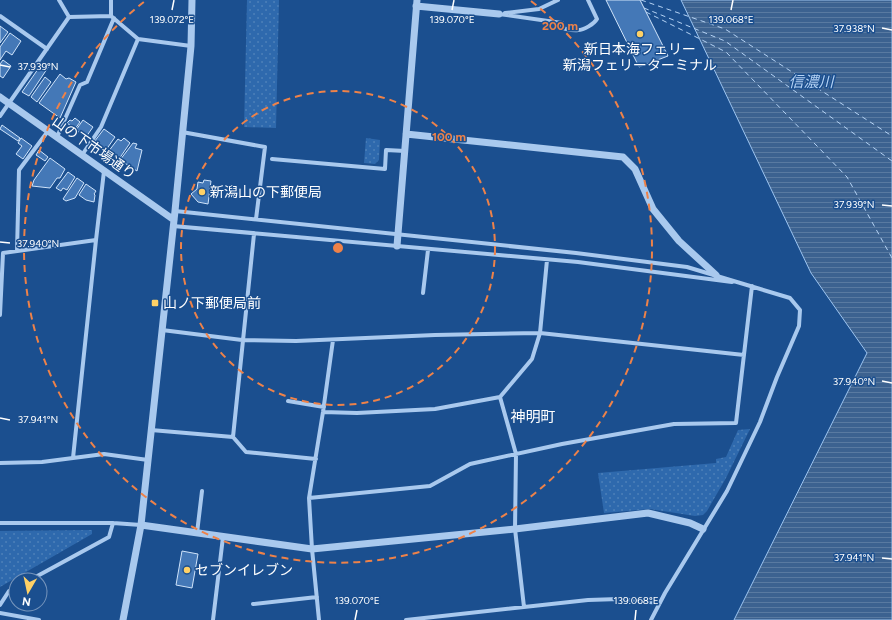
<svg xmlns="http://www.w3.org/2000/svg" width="892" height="620" viewBox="0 0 892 620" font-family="Figtree,'Noto Sans JP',sans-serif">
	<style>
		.park { fill: url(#park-dots) }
		.water { fill: url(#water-rules); stroke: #9cc4f0 }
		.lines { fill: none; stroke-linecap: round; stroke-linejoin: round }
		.ferry { stroke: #b5d3f5; stroke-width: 1; stroke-dasharray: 5 4; stroke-linecap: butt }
		.building { fill: #4478b7; stroke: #cfe3fa }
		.minor { stroke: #a9c9ee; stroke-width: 4 }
		.tertiary { stroke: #a9c9ee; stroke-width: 7 }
		.ticks { fill: none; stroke: #fff; stroke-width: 1.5 }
		.ring { fill: none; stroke: #ee8249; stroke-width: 2; stroke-dasharray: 7 5 }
		.poi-dot { fill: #ffd166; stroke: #1b4f8f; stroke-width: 1.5 }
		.labels { text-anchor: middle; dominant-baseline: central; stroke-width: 3; stroke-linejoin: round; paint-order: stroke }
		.poi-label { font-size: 14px; fill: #fff; stroke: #1b4f8f; text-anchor: start }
		.street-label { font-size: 14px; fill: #fff; stroke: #1b4f8f }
		.water-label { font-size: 15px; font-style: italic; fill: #b5d3f5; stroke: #1b4f8f }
		.neighbourhood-label { font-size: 15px; fill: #fff; stroke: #1b4f8f }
		.ticks-label { font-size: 10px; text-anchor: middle; fill: #fff; stroke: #1b4f8f; stroke-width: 3; stroke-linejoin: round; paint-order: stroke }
		.centre { fill: #ee8249; stroke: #1b4f8f; stroke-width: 2 }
		.ring-label { font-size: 12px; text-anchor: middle; font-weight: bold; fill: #ee8249; stroke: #1b4f8f; stroke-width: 3; stroke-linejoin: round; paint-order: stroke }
	</style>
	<defs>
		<pattern id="park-dots" width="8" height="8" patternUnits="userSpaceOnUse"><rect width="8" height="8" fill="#2e69ad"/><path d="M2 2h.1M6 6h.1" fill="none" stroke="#4d80b9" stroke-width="1.8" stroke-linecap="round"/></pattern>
		<pattern id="water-rules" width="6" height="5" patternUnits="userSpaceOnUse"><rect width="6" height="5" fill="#3c6290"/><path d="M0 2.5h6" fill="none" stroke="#597aa1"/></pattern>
	</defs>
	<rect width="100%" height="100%" fill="#1b4f8f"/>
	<!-- park -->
	<path class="park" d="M247,0h32l-3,128 -32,-1z
		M366,138l14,2 -1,20 -4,4 -11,-1z
		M750,429l-24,49 -19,33 -4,4 -8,1 -45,-7 -46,4 -6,-40 118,-10v-4l10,-2 12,-27z
		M92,530v4l-92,53v-56z"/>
	<!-- water -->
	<path class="water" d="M681,0h211v620h-158l133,-267 -56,-80z"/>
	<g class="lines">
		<!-- ferry -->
		<path class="ferry" d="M641,0l84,29 167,107
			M644,8l81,33 167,120
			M646,12l80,40 121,125 45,81"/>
	</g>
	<!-- building -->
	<path class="building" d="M606,0h34l28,56 -29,11z
		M0,26l8,6 -8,11z
		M10,33l11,8 -9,14 -6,-4 -6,9v-13z
		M3,60l8,6 -8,12 -3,-2v-12z
		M43,62l6,4 -20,30 -7,-4z
		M60,74l6,5 3,-1 7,4 -16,36 -21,-15z
		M45,77l6,5 -14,20 -6,-5z
		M75,118l5,4 -5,7 -8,-6 3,-3 2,1z
		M83,120l10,7 -7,10 -10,-7z
		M2,125l18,13 -2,3 -18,-12z
		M104,129l11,8 -9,13 -12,-8z
		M21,138l11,8 -9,13 -7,-5 6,-8 -4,-3z
		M124,138l6,5 -11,16 -11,-7 10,-13 3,2z
		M133,143l4,1 -2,4 7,2 -5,21 -17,-11z
		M39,150l9,7 -3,4 -9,-6z
		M50,158l15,11 -5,9h-3l-7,10 -18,-2 2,-6z
		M68,172l7,5 -8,13 -4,-2 -2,3 -5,-3z
		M77,178l7,5 -9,15 -9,3 -3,-2z
		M204,180l7,1 -3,23 -10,-2 -7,-8 6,-5 1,-7 5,1z
		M86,184l10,7 -2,3 1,1 -1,7 -8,-2 -7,-5z
		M182,551l16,3 -6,34 -16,-3z"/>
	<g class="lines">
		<!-- minor -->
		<path class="minor" d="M59,0l10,17
			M111,0v16
			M505,13l34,-4 19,-9
			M499,14l63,9v5c5,1 11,3 16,2 6,0 16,-6 19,-11l-9,-19
			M0,16l47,33
			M0,116l69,-99 42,-1 27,23 53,7
			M182,132l83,15 -9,72
			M57,137l23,-52 7,-3 27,-64
			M82,155l19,-28 37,-88
			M272,159l113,10 1,-19 19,1
			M175,211l401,42 111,14 103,31 10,12 -1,16 -22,51 -17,45 -33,69 -62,102 -14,27
			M173,226l405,36 154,20
			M17,251l2,-81 29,-39
			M423,293l5,-43
			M0,315l3,-62 93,-13 8,-69
			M162,330l80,10 54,1 139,-6 105,-2 204,22
			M500,397l16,57 -1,75 9,78
			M288,401l36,6
			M323,412l34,1 78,-4 65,-12 32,-38 8,-26 7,-73
			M151,430l82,7 13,15 70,7
			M233,437l21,-203
			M73,458l23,-218
			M0,463l42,-1 62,-8 44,6
			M309,498l121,-12 40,-22 92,-20 112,-20 62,-1 16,-137
			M0,523h113l28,2
			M197,533l5,-42
			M30,580l79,-43 4,-14
			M253,604l64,-7
			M0,605l9,-14 7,-3
			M0,613l39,7
			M213,620l10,-83
			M319,620l-7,-71 -3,-51 14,-86 10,-72
			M406,620l182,-20 31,-1 41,4"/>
		<!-- tertiary -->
		<path class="tertiary" d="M416,6l83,8
			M0,97l174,123
			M406,134l217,23 12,12 18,40 26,32 37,34
			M397,246l20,-246
			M141,525l171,24 203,-20 133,-16 42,10 13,6
			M123,620l18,-95 34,-314 16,-165 1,-46"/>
	</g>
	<!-- ticks -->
	<path class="ticks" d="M172,10l2,-10M452,10l2,-10M731,10l2,-10M882,28l10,2M0,65l10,2M882,205l10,1M0,242l10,1M882,381l10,2M0,418l10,2M882,558l10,1M355,620l2,-10M635,620l1,-10"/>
	<!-- distance rings -->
	<g class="ring">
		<circle cx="338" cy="248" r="157"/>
		<path d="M531 1A314 314 0 1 1 145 1"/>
	</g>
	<!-- markers -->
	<g class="poi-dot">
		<circle cx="640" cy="34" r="4"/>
		<circle cx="202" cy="192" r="4"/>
		<rect x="151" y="299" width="8" height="8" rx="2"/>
		<circle cx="187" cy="570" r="4"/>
	</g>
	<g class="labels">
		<!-- poi labels -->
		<g class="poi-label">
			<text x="640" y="49" text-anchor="middle">新日本海フェリー<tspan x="640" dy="16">新潟フェリーターミナル</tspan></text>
			<text x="210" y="192">新潟山の下郵便局</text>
			<text x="163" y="303">山ノ下郵便局前</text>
			<text x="195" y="570">セブンイレブン</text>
		</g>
		<!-- street labels -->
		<g class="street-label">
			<text transform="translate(94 148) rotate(35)">山の下市場通り</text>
		</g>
		<!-- water labels -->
		<g class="water-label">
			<text x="811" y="82">信濃川</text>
		</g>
		<!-- neighbourhood labels -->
		<g class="neighbourhood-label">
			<text x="533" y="417">神明町</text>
		</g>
	</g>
	<g class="ticks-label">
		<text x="731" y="23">139.068°E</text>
		<text x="172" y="23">139.072°E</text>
		<text x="452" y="23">139.070°E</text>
		<text x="854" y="32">37.938°N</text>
		<text x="38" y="70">37.939°N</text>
		<text x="854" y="208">37.939°N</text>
		<text x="38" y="247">37.940°N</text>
		<text x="854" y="385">37.940°N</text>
		<text x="38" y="423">37.941°N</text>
		<text x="854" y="561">37.941°N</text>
		<text x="357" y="604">139.070°E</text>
		<text x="636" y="604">139.068°E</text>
	</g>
	<circle cx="338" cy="248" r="6" class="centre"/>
	<g class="ring-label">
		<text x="560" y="30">200 m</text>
		<text x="449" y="141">100 m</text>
	</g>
	<!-- north arrow -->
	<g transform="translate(28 592) rotate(189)"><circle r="19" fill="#1b4f8f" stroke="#7695bc"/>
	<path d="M0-3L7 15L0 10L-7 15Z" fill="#ffd166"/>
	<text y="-6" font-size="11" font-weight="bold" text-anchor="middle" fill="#ffffff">N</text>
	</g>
</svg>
